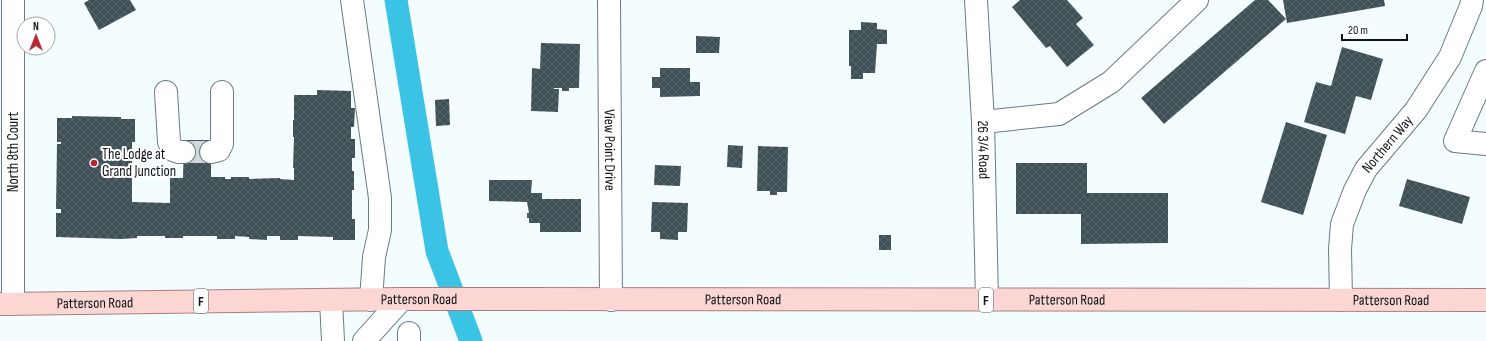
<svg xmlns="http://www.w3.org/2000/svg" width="1486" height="341" viewBox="0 0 1486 341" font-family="'Sofia Sans Condensed',sans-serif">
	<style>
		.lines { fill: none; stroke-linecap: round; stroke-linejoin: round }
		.canal { stroke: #3bc3e5; stroke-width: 23 }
		.building { fill: url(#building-cross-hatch) }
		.minor-tunnel { stroke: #d1d9dc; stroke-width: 22; stroke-dasharray: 22 11; stroke-linecap: butt }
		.minor-casing { stroke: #687c82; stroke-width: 24 }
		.major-casing { stroke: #a7807e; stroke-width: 24 }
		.minor { stroke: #fff; stroke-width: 22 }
		.major { stroke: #fbd6d3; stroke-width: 22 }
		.poi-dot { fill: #b92931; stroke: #fff; stroke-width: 1.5 }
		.labels { text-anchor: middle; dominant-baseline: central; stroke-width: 4; stroke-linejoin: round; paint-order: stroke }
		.shield { fill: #fff; stroke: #565b5d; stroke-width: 1 }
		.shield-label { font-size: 14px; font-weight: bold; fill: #0e1518 }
		.street-label { font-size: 15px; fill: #0e1518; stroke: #fff }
		.poi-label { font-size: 15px; fill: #0e1518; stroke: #fff; text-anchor: start }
	</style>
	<defs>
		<pattern id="building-cross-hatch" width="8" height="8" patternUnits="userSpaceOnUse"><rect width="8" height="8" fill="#3f5157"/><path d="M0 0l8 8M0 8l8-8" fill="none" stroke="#57666b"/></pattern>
	</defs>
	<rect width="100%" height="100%" fill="#f3fcfe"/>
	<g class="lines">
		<!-- canal -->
		<path class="canal" d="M396,0l41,251 34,90"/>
	</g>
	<!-- building -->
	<path class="building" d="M89,0h41l6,10 -37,20 -15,-27z
		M1020,0h47l16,18 -7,6 18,21 -27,22 -17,-21 -4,2 -34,-41z
		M1255,0h13l18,19 -122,105 -23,-26z
		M1283,0h101l1,6 -98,17z
		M861,22l16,1v6l10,1v14h-10l-2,29h-12v6h-12v-13h-2v-36h12z
		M696,36l24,1 -1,16h-23z
		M541,43l39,1 -1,44h-10v3h-7v-3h-8v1h5l-1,23 -27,-1 1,-43 8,1z
		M1342,47l41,12 -12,41 -15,-4 -11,38 -41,-12 12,-40 15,4z
		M660,68h30v14h10v14l-40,1v-9h-8v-11h8z
		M317,90l34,1v17h4l-1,19h-3v12h4v19h-3v13h2v19h-2v29h3v21h-22v-3l-35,-1v4h-18v-4h-13v4l-18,-1v-2l-14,-1v3h-18v-3h-34v2h-18v-2h-28v2l-16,1 -65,-2v-24h5v-4h-5l1,-65h4v-2h-4v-24h15v-2l49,1v2h14v23h-3v60l38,1v-25h13l1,-38h27v37h14v2h6v-2h18v2l31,-1v1l14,1v-12h-1l1,-31h-1v-17h1v-25h23z
		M449,99l1,26 -14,1 -1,-26z
		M1286,122l41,13 -24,80 -42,-13z
		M728,145l15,1 -1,22 -15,-1z
		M758,146l30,1 -1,45h-10v3h-7v-4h-13z
		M1016,163h71v30h81v50l-87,1v-30h-65z
		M655,165l26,1 -1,20 -26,-1z
		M1407,179l63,18 -8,27 -63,-18z
		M489,180h43l-1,13h11v6h39v33h-41v-9h-11v-5h-2v-5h2l-2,-11 -38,-1z
		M652,202l36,1 -1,29h-9v8l-18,-1v-7h-9z
		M879,235h12v15h-12z"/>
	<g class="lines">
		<!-- minor-tunnel -->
		<path class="minor-tunnel" d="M184,152h27"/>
		<!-- minor casing -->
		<g class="minor-casing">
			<g id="minor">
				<path d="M13,0v304"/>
				<path d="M352,0l28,198v32l-6,27 -3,43"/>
				<path id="s1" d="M609,0l2,300"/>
				<path id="s2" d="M976,0l7,122 4,178"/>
				<path d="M1486,71l-31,70 31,3"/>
				<path d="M166,92l3,50 4,8 6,2h5"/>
				<path d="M983,122l76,-8 52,-32 86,-82"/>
				<path d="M211,152l8,-2 3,-6v-52"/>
				<path d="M331,300l2,41"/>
				<path id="s3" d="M1341,300l-1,-51 2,-25 13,-34 11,-21 50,-59 34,-53 21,-51 1,-6"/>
				<path d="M409,333v8"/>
				<path d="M364,341l38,-42"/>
			</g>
		</g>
		<!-- major casing -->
		<g class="major-casing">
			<g id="major">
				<path id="s4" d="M0,304l402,-5 1084,1"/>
			</g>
		</g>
		<!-- minor -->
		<use href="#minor" class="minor"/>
		<!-- major -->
		<use href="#major" class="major"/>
	</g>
	<!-- markers -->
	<circle class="poi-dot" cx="94" cy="163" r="4"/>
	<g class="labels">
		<!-- shield labels -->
		<g class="shield">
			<rect x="979" y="288" width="14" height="24" rx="3"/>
			<rect x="194" y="289" width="14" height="24" rx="3"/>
		</g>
		<g class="shield-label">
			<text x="986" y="300">F</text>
			<text x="201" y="301">F</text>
		</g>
		<!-- street labels -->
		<g class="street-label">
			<text stroke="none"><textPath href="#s3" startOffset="169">Northern Way</textPath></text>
			<text stroke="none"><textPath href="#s1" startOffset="150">View Point Drive</textPath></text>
			<text stroke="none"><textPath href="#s2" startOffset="150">26 3/4 Road</textPath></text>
			<text transform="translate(13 152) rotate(-90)">North 8th Court</text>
			<text stroke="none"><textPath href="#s4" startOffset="419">Patterson Road</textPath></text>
			<text stroke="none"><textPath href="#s4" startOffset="743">Patterson Road</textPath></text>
			<text stroke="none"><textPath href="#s4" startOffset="1067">Patterson Road</textPath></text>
			<text stroke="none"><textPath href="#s4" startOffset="1391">Patterson Road</textPath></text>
			<text stroke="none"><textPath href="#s4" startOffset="95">Patterson Road</textPath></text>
		</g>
		<!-- poi labels -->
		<g class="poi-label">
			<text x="102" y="154">The Lodge at<tspan x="102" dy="17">Grand Junction</tspan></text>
		</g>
	</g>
	<!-- north arrow -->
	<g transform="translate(36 36)"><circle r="19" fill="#ffffff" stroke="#9fa1a3"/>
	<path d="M0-3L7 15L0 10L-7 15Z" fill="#b92931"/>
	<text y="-6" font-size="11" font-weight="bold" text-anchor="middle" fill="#0e1518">N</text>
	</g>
	<!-- scale -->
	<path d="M1342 34v6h65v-6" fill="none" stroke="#0e1518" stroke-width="2"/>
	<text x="1348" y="34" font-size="12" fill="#0e1518" stroke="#ffffff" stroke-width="3" paint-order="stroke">20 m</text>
</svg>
